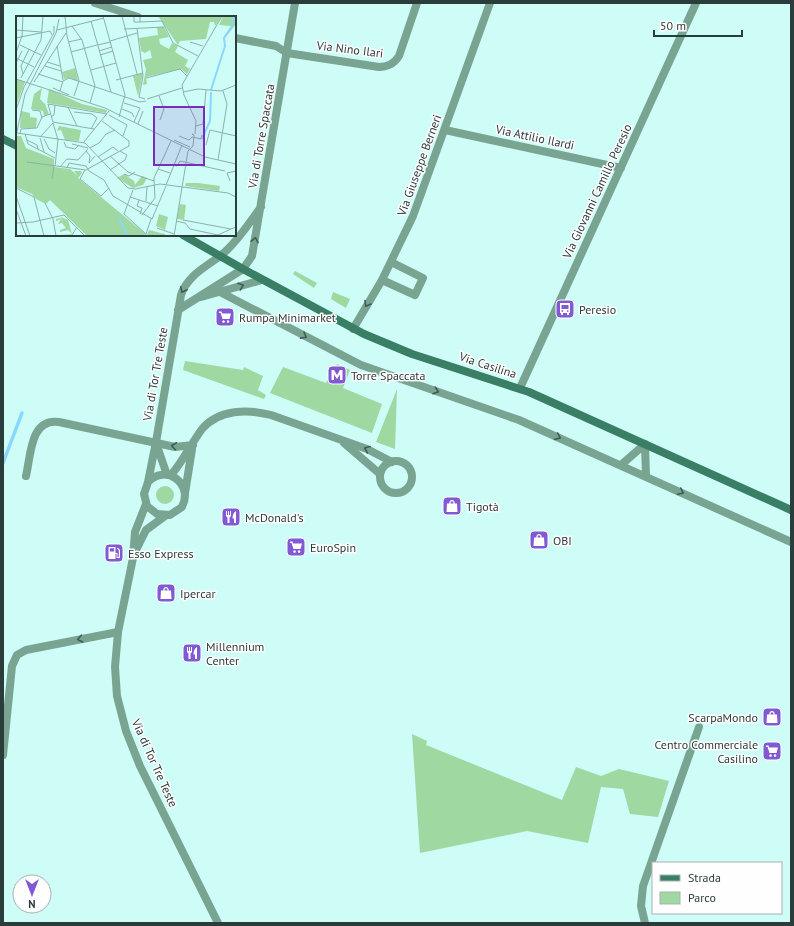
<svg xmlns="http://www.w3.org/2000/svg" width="794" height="926" viewBox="0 0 794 926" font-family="'PT Sans',sans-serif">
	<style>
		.green { fill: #a0d8a2 }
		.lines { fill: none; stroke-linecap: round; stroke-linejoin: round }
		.stream { stroke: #88d7fe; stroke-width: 3.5 }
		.minor { stroke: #79a492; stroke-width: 8 }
		.tertiary { stroke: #79a492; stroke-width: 8 }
		.secondary { stroke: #397e65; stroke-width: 8 }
		.oneway { stroke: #425c55 }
		.labels { text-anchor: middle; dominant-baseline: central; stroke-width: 3; stroke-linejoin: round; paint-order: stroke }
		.street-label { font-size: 12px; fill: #2b3d3b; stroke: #fefefe }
		.poi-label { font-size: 12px; fill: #2b3d3b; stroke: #fefefe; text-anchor: start }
		.inset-river { fill: none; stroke: #88d7fe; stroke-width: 2 }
		.inset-road { fill: none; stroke: #8db0ac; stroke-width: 1 }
		.view { fill: #7b2cbf; fill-opacity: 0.15; stroke: #7b2cbf; stroke-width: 2 }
		.inset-edge { fill: none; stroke: #2b3d3b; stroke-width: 2 }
	</style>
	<rect width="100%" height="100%" fill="#cefcf7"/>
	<!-- green -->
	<path class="green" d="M295,271l22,12 -3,5 -21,-14z
		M333,292l17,7 -4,9 -15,-9z
		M185,361l58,9 1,-3 19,9 -5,14 8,5 -2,4 -81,-29z
		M337,364l13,6 -7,18 39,16 -10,29 -102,-40 13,-26 43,16z
		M397,389l-2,60 -19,-7z
		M156 495a9 9 0 1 1 18 0a9 9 0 1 1-18 0Z
		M412,734l15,7 -1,4 136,55 14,-33 25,9 18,-7 50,12 -11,36 -28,-3 -7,-25 -22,-2 -13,56 -61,-12 -107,22z"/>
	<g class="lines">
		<!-- stream -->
		<path class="stream" d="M3,463l19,-50"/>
		<!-- minor -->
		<path class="minor" d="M95,3l43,14
			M235,38l41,8 11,7 92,14c9,0 15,-3 20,-11l18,-53
			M445,130l176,38
			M382,280l33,15 8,-17 -32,-16
			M220,292l141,73 158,55 272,122
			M353,329l29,-49 31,-64 77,-213
			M520,388l176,-385
			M344,443l36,31
			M645,444l1,32
			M380 477a16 16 0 1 1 32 0a16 16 0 1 1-32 0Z
			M621,465l24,-21
			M171,475c12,-14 20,-31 31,-46 17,-20 46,-20 69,-14l96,34 25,13
			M26,476c5,-21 4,-58 33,-54l116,25 18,-2
			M185,493l7,-44
			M3,755l9,-89 5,-11 9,-5 92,-18
			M645,923l-4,-17 2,-20 56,-159"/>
		<!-- tertiary -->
		<path class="tertiary" d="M201,297l61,-17
			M178,310l65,-41 9,-13 43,-253
			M156,443l11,32
			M148,482c18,-19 46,2 34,25l-12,8 -13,-1 -10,-8 -3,-12 4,-12 8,-40 25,-147c7,-22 30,-30 45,-44 14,-13 24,-29 35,-44
			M146,504l-11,28 -2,26 -15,74 -3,35 2,29 9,35 14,35 78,157
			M136,550l10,-20 19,-14"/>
		<!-- secondary -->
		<path class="secondary" d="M3,139l14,7
			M183,235l60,34 121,65 48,20 117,38 262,118"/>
	</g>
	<!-- one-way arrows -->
	<defs><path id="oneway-chevron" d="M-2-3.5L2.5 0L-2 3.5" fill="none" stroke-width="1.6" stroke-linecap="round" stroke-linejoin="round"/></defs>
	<g class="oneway">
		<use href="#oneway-chevron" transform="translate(255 240) rotate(-78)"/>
		<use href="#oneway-chevron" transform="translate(241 286) rotate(-19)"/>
		<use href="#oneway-chevron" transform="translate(183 290) rotate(115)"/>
		<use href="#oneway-chevron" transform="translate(367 304) rotate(121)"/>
		<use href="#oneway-chevron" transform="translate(304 336) rotate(29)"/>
		<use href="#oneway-chevron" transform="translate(436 391) rotate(18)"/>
		<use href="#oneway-chevron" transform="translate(558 437) rotate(24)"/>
		<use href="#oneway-chevron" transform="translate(174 446) rotate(-173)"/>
		<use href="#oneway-chevron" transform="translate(367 449) rotate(-157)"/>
		<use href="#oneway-chevron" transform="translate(681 492) rotate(25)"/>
		<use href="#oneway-chevron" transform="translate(80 639) rotate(169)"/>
	</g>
	<!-- icons -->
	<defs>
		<g id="bus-square" transform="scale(1)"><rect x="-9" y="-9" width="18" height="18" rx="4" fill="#8059d3" stroke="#fefefe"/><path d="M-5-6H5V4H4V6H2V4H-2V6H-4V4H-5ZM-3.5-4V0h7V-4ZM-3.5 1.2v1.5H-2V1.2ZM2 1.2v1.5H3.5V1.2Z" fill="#fff"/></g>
		<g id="supermarket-square" transform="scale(1)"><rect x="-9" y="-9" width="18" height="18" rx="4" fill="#8059d3" stroke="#fefefe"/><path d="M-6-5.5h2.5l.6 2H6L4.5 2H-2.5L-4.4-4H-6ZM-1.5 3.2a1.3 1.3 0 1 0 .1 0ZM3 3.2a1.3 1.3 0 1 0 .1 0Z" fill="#fff"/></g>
		<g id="metro-square" transform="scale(1)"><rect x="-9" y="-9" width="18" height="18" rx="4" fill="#8059d3" stroke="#fefefe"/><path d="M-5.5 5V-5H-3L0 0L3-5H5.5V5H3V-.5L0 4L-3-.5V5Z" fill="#fff"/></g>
		<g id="shop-square" transform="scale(1)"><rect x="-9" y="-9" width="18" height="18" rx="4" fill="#8059d3" stroke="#fefefe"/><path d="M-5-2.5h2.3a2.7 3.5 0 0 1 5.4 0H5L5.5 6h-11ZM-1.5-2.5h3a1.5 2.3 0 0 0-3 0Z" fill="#fff"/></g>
		<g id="restaurant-square" transform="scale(1)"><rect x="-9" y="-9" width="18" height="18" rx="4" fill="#8059d3" stroke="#fefefe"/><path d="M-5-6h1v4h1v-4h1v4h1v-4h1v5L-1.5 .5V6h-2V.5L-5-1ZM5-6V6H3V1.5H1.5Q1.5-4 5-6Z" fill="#fff"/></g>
		<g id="fuel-square" transform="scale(1)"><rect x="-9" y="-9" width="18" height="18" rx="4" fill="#8059d3" stroke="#fefefe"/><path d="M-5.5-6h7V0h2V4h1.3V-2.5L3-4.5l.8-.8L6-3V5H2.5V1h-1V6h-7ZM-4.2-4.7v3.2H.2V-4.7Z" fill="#fff"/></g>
	</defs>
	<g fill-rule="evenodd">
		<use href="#bus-square" x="565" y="309"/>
		<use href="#supermarket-square" x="225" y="317"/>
		<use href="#metro-square" x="337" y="375"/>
		<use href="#shop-square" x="452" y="506"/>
		<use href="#restaurant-square" x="231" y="517"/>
		<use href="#shop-square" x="539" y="540"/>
		<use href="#supermarket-square" x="296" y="547"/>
		<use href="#fuel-square" x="114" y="553"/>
		<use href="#shop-square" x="166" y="593"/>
		<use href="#restaurant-square" x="192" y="653"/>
		<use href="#shop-square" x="772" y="717"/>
		<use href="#supermarket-square" x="772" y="751"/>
	</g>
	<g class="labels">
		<!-- street labels -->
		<g class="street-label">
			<text transform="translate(350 49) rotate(7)">Via Nino Ilari</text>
			<text transform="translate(261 136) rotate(-80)">Via di Torre Spaccata</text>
			<text transform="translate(535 137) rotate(12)">Via Attilio Ilardi</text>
			<text transform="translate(419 165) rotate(-70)">Via Giuseppe Berneri</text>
			<text transform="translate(597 191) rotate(-65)">Via Giovanni Camillo Peresio</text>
			<text transform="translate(488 365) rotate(18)">Via Casilina</text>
			<text transform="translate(155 374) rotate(-80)">Via di Tor Tre Teste</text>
			<text transform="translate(155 763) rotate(66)">Via di Tor Tre Teste</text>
		</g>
		<!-- poi labels -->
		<g class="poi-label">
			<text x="579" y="309">Peresio</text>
			<text x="239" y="317">Rumpa Minimarket</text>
			<text x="351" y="375">Torre Spaccata</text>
			<text x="466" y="506">Tigotà</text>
			<text x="245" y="517">McDonald's</text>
			<text x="553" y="540">OBI</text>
			<text x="310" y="547">EuroSpin</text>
			<text x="128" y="553">Esso Express</text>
			<text x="180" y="593">Ipercar</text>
			<text x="206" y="646">Millennium<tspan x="206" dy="14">Center</tspan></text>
			<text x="758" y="717" text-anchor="end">ScarpaMondo</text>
			<text x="758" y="744" text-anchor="end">Centro Commerciale<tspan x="758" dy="14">Casilino</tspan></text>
		</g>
	</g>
	<!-- overview -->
	<g transform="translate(16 16)">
		<rect width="220" height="220" fill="#cefcf7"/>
		<path d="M142,0h64l-7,10 -1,-4h-4l-4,17 -26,2 -2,4zM207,0h13v8l-11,14 6,-12 -12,-1zM141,11h7l5,10 -10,2 1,5 9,5 3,-6 6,3 -3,6 13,8 -3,6 5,3 -3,5 -6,-5 -35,8 1,7 -4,1 3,-16 -3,-9 9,-2 -2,-8 -5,3 -4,-2 -2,-13 19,-3zM59,52l3,13 -9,-3 -5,1 -2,-7zM127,57l-5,23 -5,-20zM0,63l9,3 -9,24zM26,72l-2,11 5,5 4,10 -5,2 -1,-5 -12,-2 3,-15zM33,73l33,15 25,6 -1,3 -59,-10zM5,95l9,2v4l7,1 -1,10h-16zM43,110l22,4 -2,11 -14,-1 -4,-10 -4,1zM1,120h4l5,12 28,11v8l16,2 8,7 -4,-5h7l1,2 -4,5 69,57 2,-5 16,4v2h-78l-37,-36 -4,4 -10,-5 -4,-5 -16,-7zM108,158l10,7 1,4 7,-9 5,2 -4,7 -10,3 -16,-10zM170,167h12l22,3 -1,5 -34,-5zM164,188l6,1 -2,15 -7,-1zM143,198l9,3 -3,13 -9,-4zM45,201l7,3 4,14 -4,-4 -8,2v-2l6,-2 -4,-5 -4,1 3,-5 -5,2v-2l5,-1 3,6z" fill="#a0d8a2"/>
		<path class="inset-river" d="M195,74l14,-44 -1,-8 8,-12 1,-10M186,123l8,-18 1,-29M103,201l8,19"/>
		<path class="inset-road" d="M49,0l2,20 12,45M87,0l22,79 -6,22M106,0l15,58M118,0v6h6v-6M75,5l20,71M124,6l22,-1 11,22 25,13M56,10l10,14 13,46 -5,17M121,12l6,48 -4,21 6,2M108,13l40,-2M0,14l25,2M41,14l47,-12M6,21l1,-21M0,22l34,-7 2,4M94,25l27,-8M52,26l14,-3M174,26l13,4M4,29l21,10M82,29l12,-3M41,30l6,34M83,35l13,-4M55,36l26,-7M0,37l6,-17M84,39l13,-4M0,42l18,9M31,46l13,4M0,47l6,-12M29,50l16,5M75,54l25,-7M7,58l-2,-8 8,-17M22,58l25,8M5,62l20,-38 2,-24M130,62l34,-9 7,7M0,63l89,29 100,49 31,7M100,64l27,-7M18,66l32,-49M37,72l16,7M44,75l3,-10 6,-3 71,24 6,-1M167,76l15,-3 23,2 15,-6M58,80l5,-15M143,80l5,13 -4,11M131,83l35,-11M108,87l16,5 -6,14M52,91l9,19M106,93l10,4 2,4M0,94l8,-23 30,-54v-7M16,94l8,1 2,7M58,96l18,2 5,4 -6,11M93,99l18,10 -4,11M35,101l3,-2 1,-10M37,106l-5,-18 59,10M37,106l41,7M37,107l5,17 -3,26M122,108l5,-13M180,110l7,-2 3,-34M1,117l68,10 43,45 7,1 25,-5 68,9 8,4M4,118l1,-5 16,-1 5,-11 8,-3M9,118l3,10 27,14M179,118l1,-13 -12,-26 -2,-10 40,-69M0,120l9,-42 31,-61 3,-14M163,120l10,4 3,-3 9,2 1,-4M24,121l13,-14M24,122l4,14M28,123l5,10 6,4M11,124l10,5 1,4M158,124l16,7M48,126l2,5 9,2 4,-4M67,127l26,-32M56,128l16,4M190,129l4,-15 26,6M177,130l1,-11 -2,-1 2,1M74,132l9,-5 7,-9 9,-4M70,135l4,5 -1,7 6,-7M94,140l18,16 26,9M82,141l15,-10 5,4M202,144l9,-56 -4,-13M11,146l59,8 43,-24v-5l-27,-20M157,149l4,1 3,-5 45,10M44,151l7,-8 11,1 10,-11M51,152l2,-5 17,3 3,5 15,9 9,16 39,23 14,-33M142,153l12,4M69,154l-5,9 21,17 8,-8M94,154l15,-10 2,-5 -7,-4M108,158l5,2 6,-4M36,163l2,-13M214,165l-3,-8 9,-2M150,169l16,-40M0,172l18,9 10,39M117,174l-9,24 22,20 5,-15M0,180l14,40M114,181l28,9M123,184l-2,6 5,2 -2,6M130,185l1,-14M29,187l8,16 3,17M0,193l10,27M126,199l13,-17 -1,-20 17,-37M167,204l48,9 5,-2M160,205l9,2 5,6 28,6 13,-6M0,207l17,-1 31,-7 21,21M141,212l17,6M30,220l26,-1 5,-8M158,220l14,-85 5,-5"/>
		<path class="view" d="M138,91h50v58h-50z"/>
		<rect width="220" height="220" class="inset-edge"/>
	</g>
	<!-- border -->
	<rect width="794" height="926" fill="none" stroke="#2b3d3b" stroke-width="8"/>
	<!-- legend -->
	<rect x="652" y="862" width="130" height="52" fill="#fefefe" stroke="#aab1b0"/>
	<rect x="660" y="875" width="20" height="6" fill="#397e65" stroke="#aab1b0"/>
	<text x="688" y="882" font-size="12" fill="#2b3d3b">Strada</text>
	<rect x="660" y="892" width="20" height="12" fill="#a0d8a2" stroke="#aab1b0"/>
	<text x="688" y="902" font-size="12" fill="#2b3d3b">Parco</text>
	<!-- north arrow -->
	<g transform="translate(32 894) rotate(180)"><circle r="19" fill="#fefefe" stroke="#aab1b0"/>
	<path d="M0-3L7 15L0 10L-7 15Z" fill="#8059d3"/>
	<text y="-6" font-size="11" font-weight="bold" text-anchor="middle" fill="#2b3d3b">N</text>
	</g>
	<!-- scale -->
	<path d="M654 30v6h88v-6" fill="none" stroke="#2b3d3b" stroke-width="2"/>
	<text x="660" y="30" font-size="12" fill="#2b3d3b" stroke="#fefefe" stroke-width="3" paint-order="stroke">50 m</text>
</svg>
